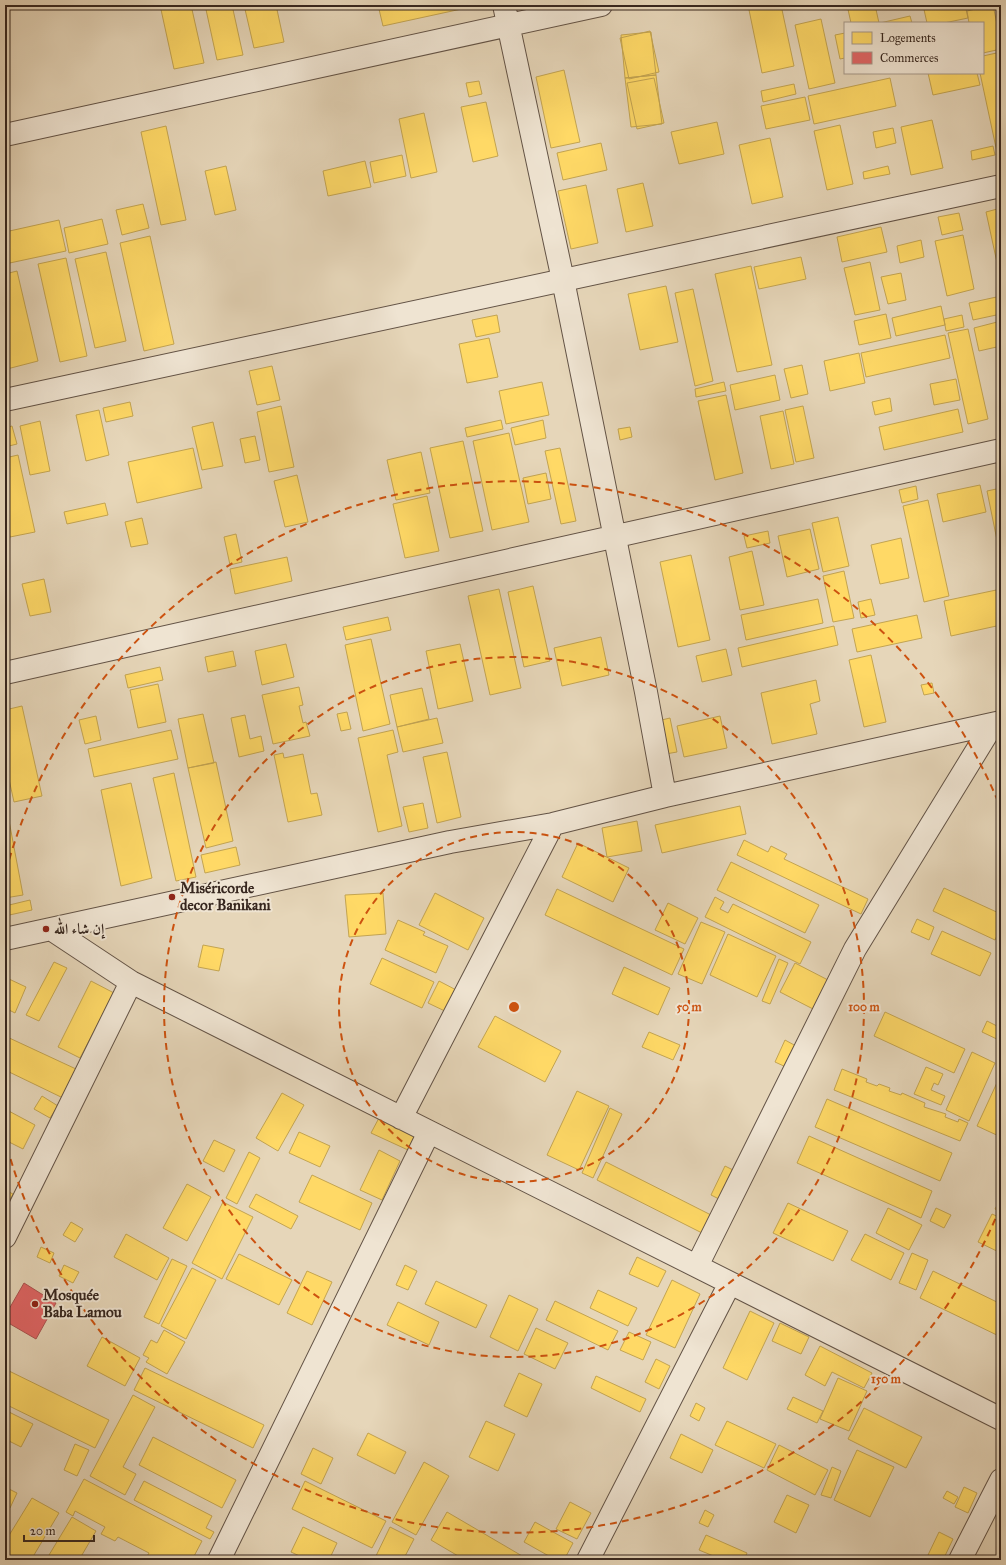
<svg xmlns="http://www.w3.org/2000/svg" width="1006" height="1565" viewBox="0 0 1006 1565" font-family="'IM FELL Great Primer',Amiri,serif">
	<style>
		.homes { fill: #ffd966; stroke: #c3a451 }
		.shops { fill: #e06666; stroke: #ad5351 }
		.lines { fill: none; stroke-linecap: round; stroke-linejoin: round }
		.minor-casing { stroke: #635346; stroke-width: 24 }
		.minor { stroke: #efe4d2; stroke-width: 22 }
		.ring { fill: none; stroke: #cd520f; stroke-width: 2; stroke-dasharray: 7 5 }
		.poi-dot { fill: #8f2418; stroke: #efe4d2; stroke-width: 1.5 }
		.labels { text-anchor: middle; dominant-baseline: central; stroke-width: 4; stroke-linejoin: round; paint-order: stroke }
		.poi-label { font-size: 15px; font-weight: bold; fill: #37271f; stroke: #efe4d2; text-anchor: start }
		.centre { fill: #cd520f; stroke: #efe4d2; stroke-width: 2 }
		.ring-label { font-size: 12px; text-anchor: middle; font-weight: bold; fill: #cd520f; stroke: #efe4d2; stroke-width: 4; stroke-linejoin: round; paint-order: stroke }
	</style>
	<rect width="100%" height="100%" fill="#e6d6b9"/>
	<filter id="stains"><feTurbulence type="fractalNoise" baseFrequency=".005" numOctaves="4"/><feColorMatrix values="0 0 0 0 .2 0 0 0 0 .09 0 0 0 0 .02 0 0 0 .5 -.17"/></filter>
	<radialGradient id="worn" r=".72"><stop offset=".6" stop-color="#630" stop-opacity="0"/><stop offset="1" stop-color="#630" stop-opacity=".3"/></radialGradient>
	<!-- homes -->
	<path class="homes" d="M160,5h31l13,58 -30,6z
		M205,5h27l11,50 -26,5z
		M244,5h32l8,37 -30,6z
		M378,5h87l1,3 -83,18z
		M748,5h33l13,61 -32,7z
		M847,5h28l4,18h-28z
		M923,5h42l3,13 -24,5h-17z
		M993,5l8,38v6l-18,4v-30h-14l-2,-12z
		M910,16l2,7h-32z
		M821,19l14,64 -26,6 -14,-64z
		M650,31l9,41 -30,7 -9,-41z
		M651,32l5,43 -31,3 -4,-43z
		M845,33v25l-5,1 -5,-24z
		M1001,52v105h-3l-18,-84h3v-17z
		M564,70l16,72 -29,6 -15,-71z
		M928,73h49l3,12 -47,10z
		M656,75l6,49 -31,3 -6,-49z
		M654,78l10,45 -27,6 -10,-46z
		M890,78l6,28 -82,18 -6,-28z
		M479,81l3,13 -13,3 -3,-14z
		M794,84l2,10 -33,8 -2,-11z
		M805,97l5,23 -44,9 -5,-23z
		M486,102l12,54 -25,6 -12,-55z
		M424,113l13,59 -26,6 -12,-59z
		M932,120l11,48 -32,7 -10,-48z
		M717,122l7,32 -45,10 -8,-32z
		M840,125l13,59 -26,6 -13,-59z
		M166,126l20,94 -25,5 -20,-93z
		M893,128l3,15 -20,5 -3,-16z
		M770,138l13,59 -31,7 -13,-59z
		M601,143l6,27 -44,10 -6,-27z
		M993,146l2,9 -23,5 -1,-9z
		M402,155l4,21 -32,7 -4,-21z
		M365,161l6,26 -43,9 -5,-25z
		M226,166l10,44 -21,5 -10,-44z
		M888,166l2,8 -26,5 -1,-7z
		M643,183l10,43 -27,6 -9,-43z
		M586,185l12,58 -27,6 -13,-58z
		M143,204l6,24 -27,7 -6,-25z
		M1001,208v73l-15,-69z
		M959,213l4,17 -21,5 -4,-18z
		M102,219l6,25 -39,9 -5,-25z
		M59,220l7,31 -61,13v-32z
		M881,227l6,25 -45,10 -5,-25z
		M963,235l11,54 -27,7 -12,-55z
		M150,236l24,108 -30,7 -24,-108z
		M921,240l3,17 -24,6 -3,-17z
		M106,252l20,89 -31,7 -20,-89z
		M801,257l5,22 -47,10 -5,-22z
		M66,258l21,98 -27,6 -22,-98z
		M870,262l10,48 -25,5 -11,-47z
		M751,266l21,99 -35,7 -22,-98z
		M17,271l21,90 -31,8 -2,-8v-87z
		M901,273l5,27 -18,4 -7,-27z
		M666,286l12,56 -38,8 -12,-56z
		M693,289l20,92 -18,5 -20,-93z
		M1001,296v18l-28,6 -4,-17z
		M941,306l4,19 -49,11 -4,-18z
		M886,314l5,24 -32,7 -5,-24z
		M497,315l3,17 -24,5 -4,-17z
		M962,315l2,12 -18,4 -2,-12z
		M1001,321v25l-22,5 -5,-23z
		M968,329l20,90 -20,5 -20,-91z
		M945,335l5,23 -84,19 -5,-24z
		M489,338l9,39 -31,6 -8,-39z
		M859,353l6,30 -35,8 -6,-30z
		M802,365l6,29 -17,4 -7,-29z
		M272,366l8,34 -23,5 -8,-34z
		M775,375l5,25 -45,10 -5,-25z
		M956,379l4,21 -26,5 -4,-21z
		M542,382l7,33 -43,9 -7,-33z
		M724,382l2,9 -30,6 -1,-8z
		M726,395l17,78 -28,7 -17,-79z
		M890,398l2,13 -17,4 -3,-13z
		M130,402l3,14 -27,6 -3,-14z
		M281,406l13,61 -25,5 -12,-60z
		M803,406l11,52 -18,4 -11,-52z
		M958,409l5,23 -79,18 -5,-23z
		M99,410l10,45 -23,6 -10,-46z
		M783,411l11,53 -23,5 -11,-53z
		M501,420l2,9 -36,8 -2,-9z
		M543,420l3,18 -31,7 -4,-17z
		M40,421l10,50 -20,4 -10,-49z
		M213,422l10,44 -21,4 -10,-43z
		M12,426l5,18 -12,3v-19z
		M630,427l2,10 -12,3 -2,-11z
		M509,433l20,89 -37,8 -19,-89z
		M255,436l5,24 -15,3 -5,-24z
		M463,441l20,90 -33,7 -20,-90z
		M193,448l9,40 -65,15 -9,-41z
		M560,448l16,73 -15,3 -16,-73z
		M421,452l9,41 -34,7 -9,-40z
		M18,455l17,77 -25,5 -5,-24v-55z
		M546,473l5,26 -23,5 -5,-26z
		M297,475l11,47 -23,5 -11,-46z
		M980,485l6,27 -43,10 -6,-28z
		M916,486l2,13 -16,4 -3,-13z
		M1001,488v61l-2,1 -12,-59z
		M427,496l12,55 -34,7 -12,-54z
		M928,500l21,96 -25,6 -21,-96z
		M105,503l3,12 -41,9 -3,-12z
		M838,517l11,49 -26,6 -11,-49z
		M142,518l6,26 -17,3 -6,-25z
		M5,527l3,14h-3z
		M810,529l9,40 -32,8 -9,-41z
		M768,531l2,12 -23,5 -3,-12z
		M236,534l6,28 -12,3 -6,-28z
		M901,538l8,40 -29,6 -9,-39z
		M752,551l12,54 -24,5 -11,-53z
		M691,555l19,85 -32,7 -18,-85z
		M287,557l5,24 -57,13 -5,-25z
		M1001,557v13l-3,-12z
		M844,571l10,47 -21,4 -10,-46z
		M44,579l7,33 -21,4 -8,-32z
		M533,586l17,75 -26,6 -16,-75z
		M499,589l22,99 -31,7 -22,-99z
		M1001,589v36l-50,11 -7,-35z
		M818,599l5,24 -77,17 -5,-25z
		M871,599l4,16 -14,3 -3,-16z
		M917,615l5,23 -65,14 -5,-23z
		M388,617l3,13 -45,10 -3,-13z
		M834,626l4,19 -96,22 -4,-19z
		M601,637l8,38 -47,11 -8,-38z
		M371,639l19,85 -27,7 -18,-86z
		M286,644l8,33 -32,8 -7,-34z
		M460,644l13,57 -35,8 -12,-58z
		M726,649l6,26 -30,7 -6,-26z
		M233,651l3,15 -28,6 -3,-15z
		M871,655l15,67 -22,5 -15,-67z
		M160,667l3,13 -35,8 -3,-13z
		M816,680l4,21 -10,3 7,30 -45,10 -11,-51z
		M932,683l2,10 -10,2 -3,-10z
		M158,684l8,38 -28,6 -8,-38z
		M299,687l4,18 -4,1 4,17 3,-1 4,14 -37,8 -11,-49z
		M422,688l7,31 -32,8 -7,-32z
		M22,706l20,90 -28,6 -9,-41v-51z
		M347,712l4,17 -10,2 -4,-17z
		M203,714l11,49 -26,5 -10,-49z
		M245,715l5,24 11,-3 3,15 -25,6 -8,-39z
		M96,716l5,24 -16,4 -6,-24z
		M720,716l7,32 -43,9 -7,-31z
		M437,718l6,25 -40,9 -6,-25z
		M670,718l7,34 -17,3 -7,-33z
		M171,730l7,29 -84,18 -6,-28z
		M393,730l5,22 -11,3 15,71 -24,6 -20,-94z
		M447,752l14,65 -24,6 -14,-66z
		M283,753l1,5 19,-4 8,40 6,-1 5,22 -34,7 -14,-67z
		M216,762l17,79 -27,7 -18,-80z
		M174,773l22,104 -20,4 -23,-103z
		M131,783l21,95 -31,8 -20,-96z
		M423,803l5,25 -19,4 -6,-25z
		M740,806l6,28 -84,19 -7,-28z
		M5,810h2l16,85 -18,3z
		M637,821l5,30 -35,6 -5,-29z
		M744,840l24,12 3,-6 16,8 -3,5 84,40 -7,15 -124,-59z
		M578,843l51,25 -16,34 -51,-25z
		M236,847l4,18 -35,8 -4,-18z
		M731,862l88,43 -14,28 -88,-43z
		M944,888l57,26v13l-6,13 -62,-29z
		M557,889l127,60 -12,26 -127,-60z
		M383,893l3,41 -37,3 -4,-42z
		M435,893l49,25 -16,32 -49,-25z
		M715,897l9,5 -4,7 8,4 5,-9 78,38 -11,22 -95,-47z
		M30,900l2,10 -27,6v-10z
		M668,903l30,15 -13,26 -30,-14z
		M917,919l17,8 -5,13 -18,-8z
		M398,920l27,12 -2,3 25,11 -12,27 -51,-23z
		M701,922l24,10 -23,52 -24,-10z
		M942,931l49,22 -11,23 -49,-22z
		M728,934l48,22 -19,41 -47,-22z
		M203,945l21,4 -5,22 -21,-4z
		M382,958l52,24 -12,26 -52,-24z
		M779,959l9,4 -18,41 -8,-3z
		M54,962l13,6 -28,53 -13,-6z
		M795,963l33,17 -15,29 -33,-17z
		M624,967l46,21 -12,27 -46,-21z
		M1001,967v10l-4,-2z
		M9,979l17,8 -11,26 -10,-5v-21z
		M91,981l23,12 -34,65 -22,-11z
		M439,981l21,11 -11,21 -21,-10z
		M885,1012l80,37 -11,24 -80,-37z
		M495,1016l66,35 -16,31 -67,-35z
		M987,1021l14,7v13l-19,-9z
		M649,1032l31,13 -7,15 -31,-13z
		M5,1036l71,33 -13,29 -58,-28z
		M785,1040l11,6 -10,21 -11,-5z
		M972,1052l23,11 -26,58 -23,-11z
		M926,1067l17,7 -5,11 -4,-2 -3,7 14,6 -4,9 -27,-11z
		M842,1069l25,10 -1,3 11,4 2,-2 11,4 -1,3 12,4 1,-2 23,10 -1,4 22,7 -1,3 13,5 1,-3 9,4 -8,18 -126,-51z
		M1001,1074v63l-24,-11z
		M577,1091l32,15 -30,64 -32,-15z
		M282,1093l22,12 -26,46 -22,-13z
		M42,1096l16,10 -8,12 -16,-9z
		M827,1099l125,54 -12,28 -125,-54z
		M610,1108l12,6 -29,64 -11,-5z
		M5,1109l30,16 -12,24 -18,-9z
		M380,1116l36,17 -8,17 -37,-17z
		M299,1132l31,14 -10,21 -31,-14z
		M809,1136l123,55 -11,27 -124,-55z
		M214,1140l21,10 -11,22 -21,-11z
		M379,1150l21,11 -18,39 -22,-10z
		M249,1152l11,6 -23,46 -11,-6z
		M606,1162l109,55 -9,18 -109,-55z
		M725,1166l14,7 -14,29 -14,-7z
		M312,1175l60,28 -12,27 -61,-28z
		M187,1184l24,13 -24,44 -24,-13z
		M5,1190l8,4 -8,15z
		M256,1194l42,22 -7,13 -42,-22z
		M1001,1198v14l-6,-3z
		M223,1202l30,15 -31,62 -30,-16z
		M788,1203l60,28 -15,30 -60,-28z
		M888,1208l34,17 -13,25 -33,-17z
		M936,1208l15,7 -7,13 -14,-7z
		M992,1214l9,4v35l-23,-11z
		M71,1222l12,7 -8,13 -12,-7z
		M126,1234l43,24 -12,22 -43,-23z
		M865,1234l39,19 -13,27 -40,-20z
		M41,1247l13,6 -4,10 -13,-6z
		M912,1253l16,7 -12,30 -17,-7z
		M239,1254l53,26 -13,25 -53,-26z
		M637,1257l29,14 -8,16 -29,-13z
		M172,1259l15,7 -28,58 -15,-7z
		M64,1265l15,7 -6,11 -14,-7z
		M405,1265l12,6 -9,19 -12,-5z
		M192,1268l24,12 -30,59 -25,-13z
		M307,1271l25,11 -20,43 -25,-12z
		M933,1271l68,33v33l-81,-39z
		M672,1280l28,14 -25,54 -29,-13z
		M436,1281l51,24 -11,23 -51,-24z
		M598,1290l39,18 -9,18 -38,-18z
		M509,1295l29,14 -20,42 -28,-14z
		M555,1301l63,30 -10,19 -62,-30z
		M398,1302l41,20 -10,23 -42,-20z
		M750,1311l24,12 -27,57 -24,-12z
		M780,1323l29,14 -8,17 -29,-13z
		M536,1328l32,15 -13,26 -31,-15z
		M164,1330l21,12 -18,32 -21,-12 3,-4 -6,-3 8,-15 6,3z
		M629,1332l22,10 -8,18 -23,-10z
		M102,1337l38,21 -15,28 -38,-20z
		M820,1346l52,27 -8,15 -32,-16 -7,14 -20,-11z
		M5,1358l4,2 -4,8z
		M656,1359l14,7 -11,23 -14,-7z
		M145,1368l119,57 -11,23 -119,-58z
		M5,1369l104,51 -14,28 -90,-44z
		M519,1373l23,11 -15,33 -23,-11z
		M596,1376l50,23 -6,13 -49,-24z
		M838,1378l29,13 -18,40 -29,-12z
		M133,1395l22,12 -32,60 13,7 -11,21 -35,-19z
		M793,1397l30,14 -6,12 -30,-14z
		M696,1403l9,5 -6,13 -9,-5z
		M864,1408l58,29 -16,31 -58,-29z
		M5,1410l28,14 -12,23 -16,-8z
		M486,1421l29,13 -17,37 -29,-14z
		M727,1421l49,23 -12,24 -49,-23z
		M368,1433l38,19 -11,22 -38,-19z
		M681,1434l32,16 -11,23 -32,-15z
		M153,1437l83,43 -14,28 -83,-43z
		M75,1444l14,6 -12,26 -13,-6z
		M779,1445l49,25 -13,25 -48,-25z
		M313,1448l20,10 -12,26 -20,-10z
		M857,1450l37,17 -24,50 -36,-17z
		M424,1462l25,14 -33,59 -24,-13z
		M832,1467l9,4 -10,27 -10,-3z
		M84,1479l118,62 -10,19h-25l-6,-3 -1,3h-9l-5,-2 3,-5 -31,-16 -3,4 -14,-7 4,-7 -30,-16 -2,5 -7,-4z
		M144,1481l68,35 -6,12 8,4 -4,7 -76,-39z
		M305,1481l81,40 -14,27 -80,-39z
		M5,1487l12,6 -7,15 -5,-2z
		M964,1487l13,6 -9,20 -13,-6z
		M947,1491l11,6 -4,7 -11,-6z
		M787,1495l22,10 -13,28 -22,-11z
		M32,1498l27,15 -28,47h-18l-8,-5v-13z
		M570,1502l21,11 -14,26 -21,-10z
		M705,1510l9,5 -6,12 -9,-4z
		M447,1512l82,48h-64l-34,-20z
		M72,1517l24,14 -17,29h-33z
		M535,1522l38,21 -9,17h-8l-32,-18z
		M303,1527l34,16 -8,17h-21l-17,-8z
		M390,1527l24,12 -11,21h-29z
		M939,1532l14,7 -10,21h-5l-10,-5z
		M706,1535l41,18 -3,7h-21l-24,-10z"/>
	<!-- shops -->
	<path class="shops" d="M24,1283l32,20 -20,36 -31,-18v-5z"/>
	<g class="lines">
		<!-- minor casing -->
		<g class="minor-casing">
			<path id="minor" d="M504,5l59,275 83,412 19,104
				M5,135l596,-130
				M5,400l996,-214
				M5,673l996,-223
				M51,929l80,53 870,437
				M5,939l445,-97 103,-18 112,-28 336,-74
				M401,1118l152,-294
				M5,1237l126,-255
				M697,1266l158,-317 138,-225
				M219,1560l210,-428
				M588,1560l142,-277
				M960,1560l41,-80"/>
		</g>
		<!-- minor -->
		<use href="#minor" class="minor"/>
	</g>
	<!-- distance rings -->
	<g class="ring">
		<circle cx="514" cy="1007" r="175"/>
		<circle cx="514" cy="1007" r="350"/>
		<path d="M1000 1208A526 526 0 0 1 6 1143M6 871A526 526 0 0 1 1000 806"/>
	</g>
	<!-- markers -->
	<g class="poi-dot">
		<circle cx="172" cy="897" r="4"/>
		<circle cx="46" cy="929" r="4"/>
		<circle cx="35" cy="1304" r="4"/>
	</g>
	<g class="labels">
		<!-- poi labels -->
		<g class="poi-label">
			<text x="180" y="888">Miséricorde<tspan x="180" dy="17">decor Banikani</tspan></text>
			<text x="54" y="929">إن شاء الله</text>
			<text x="43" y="1295">Mosquée<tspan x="43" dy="17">Baba Lamou</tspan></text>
		</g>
	</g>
	<circle cx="514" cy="1007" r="6" class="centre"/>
	<g class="ring-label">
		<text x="689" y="1011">50 m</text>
		<text x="864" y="1011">100 m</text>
		<text x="886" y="1383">150 m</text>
	</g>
	<!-- margin -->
	<rect width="1006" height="1565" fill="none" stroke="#e6d6b9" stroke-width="20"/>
	<rect x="6" y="6" width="994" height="1553" fill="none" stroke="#37271f" stroke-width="2"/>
	<rect x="10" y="10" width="986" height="1545" fill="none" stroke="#37271f"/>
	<!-- legend -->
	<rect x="844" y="22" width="140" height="52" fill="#efe4d2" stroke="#a5988a"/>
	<rect x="852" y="32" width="20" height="12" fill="#ffd966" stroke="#a5988a"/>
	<text x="880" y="42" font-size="12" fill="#37271f">Logements</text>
	<rect x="852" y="52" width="20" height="12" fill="#e06666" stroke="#a5988a"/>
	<text x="880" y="62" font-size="12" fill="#37271f">Commerces</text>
	<!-- scale -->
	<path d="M24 1535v6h70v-6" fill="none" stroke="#37271f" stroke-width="2"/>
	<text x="30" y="1535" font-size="12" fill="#37271f" stroke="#efe4d2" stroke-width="3" paint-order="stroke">20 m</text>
	<rect width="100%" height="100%" filter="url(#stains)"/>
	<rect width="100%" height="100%" fill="url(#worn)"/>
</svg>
